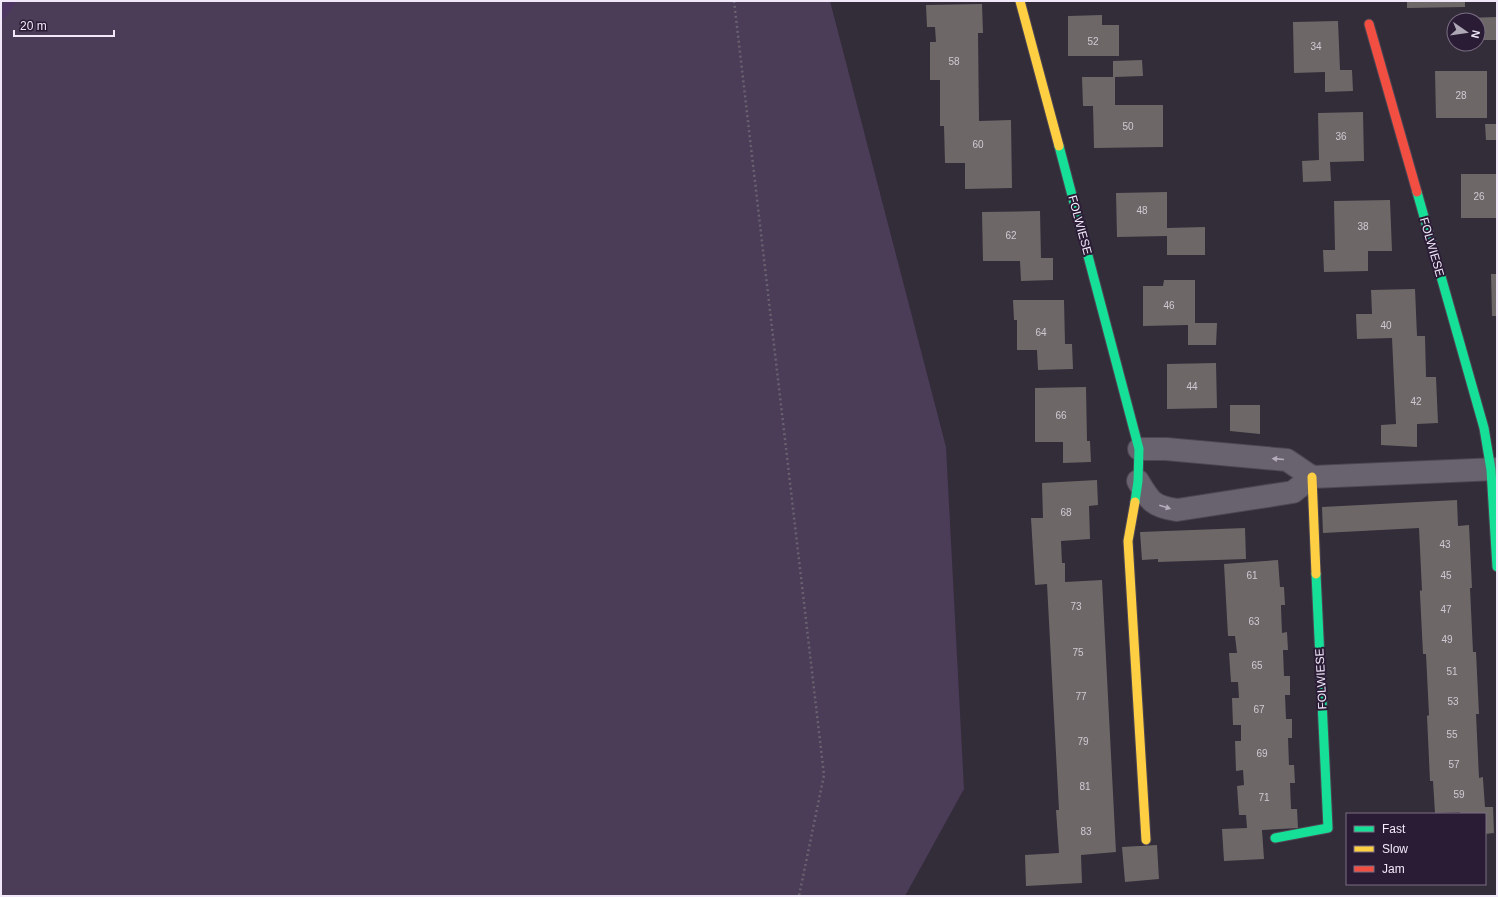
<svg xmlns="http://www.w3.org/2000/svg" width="1498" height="897" viewBox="0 0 1498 897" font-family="Arial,sans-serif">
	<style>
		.green { fill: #4b3c58 }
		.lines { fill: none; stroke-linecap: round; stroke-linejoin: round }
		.stream { stroke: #4e3662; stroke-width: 10 }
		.building { fill: #6d6867 }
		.street-casing { stroke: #4e4753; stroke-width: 24 }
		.fast-casing { stroke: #4e4753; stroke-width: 11 }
		.slow-casing { stroke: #4e4753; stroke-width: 11 }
		.jam-casing { stroke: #4e4753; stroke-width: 11 }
		.path { stroke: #69626f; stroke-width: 2.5; stroke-dasharray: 2 3; stroke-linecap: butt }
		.street { stroke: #69626f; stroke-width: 22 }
		.fast { stroke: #16e098; stroke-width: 9 }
		.slow { stroke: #ffcf43; stroke-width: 9 }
		.jam { stroke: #f24e42; stroke-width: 9 }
		.oneway { fill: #b4acbb }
		.labels { text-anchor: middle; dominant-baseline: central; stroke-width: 4; stroke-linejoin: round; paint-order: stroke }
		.number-label { font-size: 10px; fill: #d0c9d4 }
		.street-label { font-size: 12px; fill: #f1e9f9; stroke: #2a1c35 }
	</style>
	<rect width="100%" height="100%" fill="#332c39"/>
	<!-- green -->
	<path class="green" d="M1,1h829l116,446 18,342 -59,107h-904z"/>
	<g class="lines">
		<!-- stream -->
		<path class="stream" d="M1,15l10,-14"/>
	</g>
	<!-- building -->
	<path class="building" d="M1407,1h58v6l-58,1z
		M982,4l1,29h-5l1,88 32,-1 1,68 -47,1v-26h-20l-1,-37h-4v-46h-10v-38h6l-1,-15h-8l-1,-22z
		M1102,15v10h17v31h-51v-40z
		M1497,17v23h-19v-20h-15v-2z
		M1338,21l2,49h12l1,21 -28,1v-20l-31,1 -1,-51z
		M1142,60l1,16 -28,1v28h48v42l-69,1 -1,-42h-10l-1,-29h31v-16z
		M1435,71h52v47h-51z
		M1363,112l1,49 -34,1 1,19 -28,1 -1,-21 17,-1 -1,-47z
		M1485,124h12v16h-11z
		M1461,174h36v44h-36z
		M1167,192v36l38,-1v28h-38v-19l-50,1 -1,-44z
		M1390,200l2,51h-24v20l-44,1 -1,-22h12l-1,-49z
		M1040,211l1,47h12v22l-32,1 -1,-20h-37l-1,-49z
		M1491,274h6v42h-5z
		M1164,280h31v43h22l-1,22h-28v-20l-45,1v-40h20z
		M1415,289l2,47h8l1,41h10l2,46 -21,1v23l-36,-2v-20l15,-1 -4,-86 -35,1 -1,-25h16l-1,-24z
		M1013,300h51l1,44h7l1,25 -35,1 -1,-20h-20v-30h-3z
		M1216,363l1,45 -50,1v-45z
		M1086,387l1,54h3l1,21 -28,1v-21h-28v-54z
		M1230,405h30v29l-30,-3z
		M1097,480l1,25 -9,1 1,33 -29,2 1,22h3v19l37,-2 14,272 -35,3 1,28 -56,3 -1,-31 34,-2 -3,-43h3l-12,-226 -12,1 -4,-67h12l-1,-35z
		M1457,500l1,26 11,-1 3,63h-2l3,64h3l3,62h-3l3,64 4,-1v2l2,28h8l1,26 -9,1v-20h-25v-2l-25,1 -2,-32h-3l-3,-65 2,-1 -3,-61h-3l-3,-60v-4l2,1 -3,-63 -96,5 -1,-26z
		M1245,528l1,31 -88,3v-3l-16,1 -2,-28z
		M1278,560l2,27h4l1,18h-4v2l1,26 5,-1 1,18h-5l1,26h6v19h-5l1,24h6v19h-4l1,27h5l1,18h-5l1,26h6l1,19 -36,2 2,29 -40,2 -2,-32 25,-1 -1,-13h-7l-2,-29 7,-1 -1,-15 -7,1 -1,-30h6v-16h-8l-1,-27h7l-1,-16h-7l-2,-29h8l-2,-17h-7l-4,-72z
		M1157,845l2,34 -34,3 -3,-35z"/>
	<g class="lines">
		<!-- street casing -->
		<g class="street-casing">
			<path id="street" d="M1139,449h27l121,11 25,17
				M1138,481c12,20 15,26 39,29l116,-18 19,-15 185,-8"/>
		</g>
		<!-- fast casing -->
		<g class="fast-casing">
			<path id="fast" d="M1059,146l80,303 -1,32 -3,21
				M1417,192l67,236 7,42 6,97
				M1275,838l53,-10 -12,-254"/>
		</g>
		<!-- slow casing -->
		<g class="slow-casing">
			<path id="slow" d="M1020,1l39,145
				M1312,477l4,97
				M1135,502l-7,39 18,299"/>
		</g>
		<!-- jam casing -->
		<g class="jam-casing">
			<path id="jam" d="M1369,24l48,168"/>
		</g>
		<!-- path -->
		<path class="path" d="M734,1l90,774 -25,121"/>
		<!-- street -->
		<use href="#street" class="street"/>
		<!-- fast -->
		<use href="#fast" class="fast"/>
		<!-- slow -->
		<use href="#slow" class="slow"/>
		<!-- jam -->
		<use href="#jam" class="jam"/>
	</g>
	<!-- one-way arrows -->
	<defs><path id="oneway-solid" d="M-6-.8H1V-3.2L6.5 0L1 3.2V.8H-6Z"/></defs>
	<g class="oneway">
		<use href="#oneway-solid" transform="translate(1278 459) rotate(-175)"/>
		<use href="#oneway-solid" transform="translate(1165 507) rotate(17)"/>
	</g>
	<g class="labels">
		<!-- number labels -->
		<g class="number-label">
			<text x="1093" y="41">52</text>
			<text x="1316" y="46">34</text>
			<text x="954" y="61">58</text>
			<text x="1461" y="95">28</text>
			<text x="1128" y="126">50</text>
			<text x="1341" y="136">36</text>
			<text x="978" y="144">60</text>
			<text x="1479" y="196">26</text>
			<text x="1142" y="210">48</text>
			<text x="1363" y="226">38</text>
			<text x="1011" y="235">62</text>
			<text x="1169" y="305">46</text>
			<text x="1386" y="325">40</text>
			<text x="1041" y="332">64</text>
			<text x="1192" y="386">44</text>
			<text x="1416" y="401">42</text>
			<text x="1061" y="415">66</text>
			<text x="1066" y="512">68</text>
			<text x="1445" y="544">43</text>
			<text x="1252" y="575">61</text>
			<text x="1446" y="575">45</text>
			<text x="1076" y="606">73</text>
			<text x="1446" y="609">47</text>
			<text x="1254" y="621">63</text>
			<text x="1447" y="639">49</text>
			<text x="1078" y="652">75</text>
			<text x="1257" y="665">65</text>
			<text x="1452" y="671">51</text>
			<text x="1081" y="696">77</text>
			<text x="1453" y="701">53</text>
			<text x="1259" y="709">67</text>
			<text x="1452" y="734">55</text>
			<text x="1083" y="741">79</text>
			<text x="1262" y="753">69</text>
			<text x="1454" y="764">57</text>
			<text x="1085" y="786">81</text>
			<text x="1459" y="794">59</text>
			<text x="1264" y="797">71</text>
			<text x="1086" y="831">83</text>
		</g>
		<!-- street labels -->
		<g class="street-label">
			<text transform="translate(1080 225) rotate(75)">FOLWIESE</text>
			<text transform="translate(1432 247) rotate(74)">FOLWIESE</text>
			<text transform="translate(1321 679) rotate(-93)">FOLWIESE</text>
		</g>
	</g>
	<!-- border -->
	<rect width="1498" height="897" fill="none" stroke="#f1e9f9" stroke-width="4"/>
	<!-- legend -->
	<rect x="1346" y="813" width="140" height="72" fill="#2a1c35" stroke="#7a6e83"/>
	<rect x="1354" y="826" width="20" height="6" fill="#16e098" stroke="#7a6e83"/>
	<text x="1382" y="833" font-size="12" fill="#f1e9f9">Fast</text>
	<rect x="1354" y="846" width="20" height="6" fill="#ffcf43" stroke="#7a6e83"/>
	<text x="1382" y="853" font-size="12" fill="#f1e9f9">Slow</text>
	<rect x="1354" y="866" width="20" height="6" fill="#f24e42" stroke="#7a6e83"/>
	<text x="1382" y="873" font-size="12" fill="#f1e9f9">Jam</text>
	<!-- north arrow -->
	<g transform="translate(1466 32) rotate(103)"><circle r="19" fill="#2a1c35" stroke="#7a6e83"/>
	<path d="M0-3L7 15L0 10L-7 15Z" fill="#aea7b6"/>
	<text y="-6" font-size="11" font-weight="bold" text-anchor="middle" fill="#f1e9f9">N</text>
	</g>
	<!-- scale -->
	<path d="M14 30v6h100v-6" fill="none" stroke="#f1e9f9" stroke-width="2"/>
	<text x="20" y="30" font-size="12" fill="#f1e9f9" stroke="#2a1c35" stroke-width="3" paint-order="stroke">20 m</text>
</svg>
